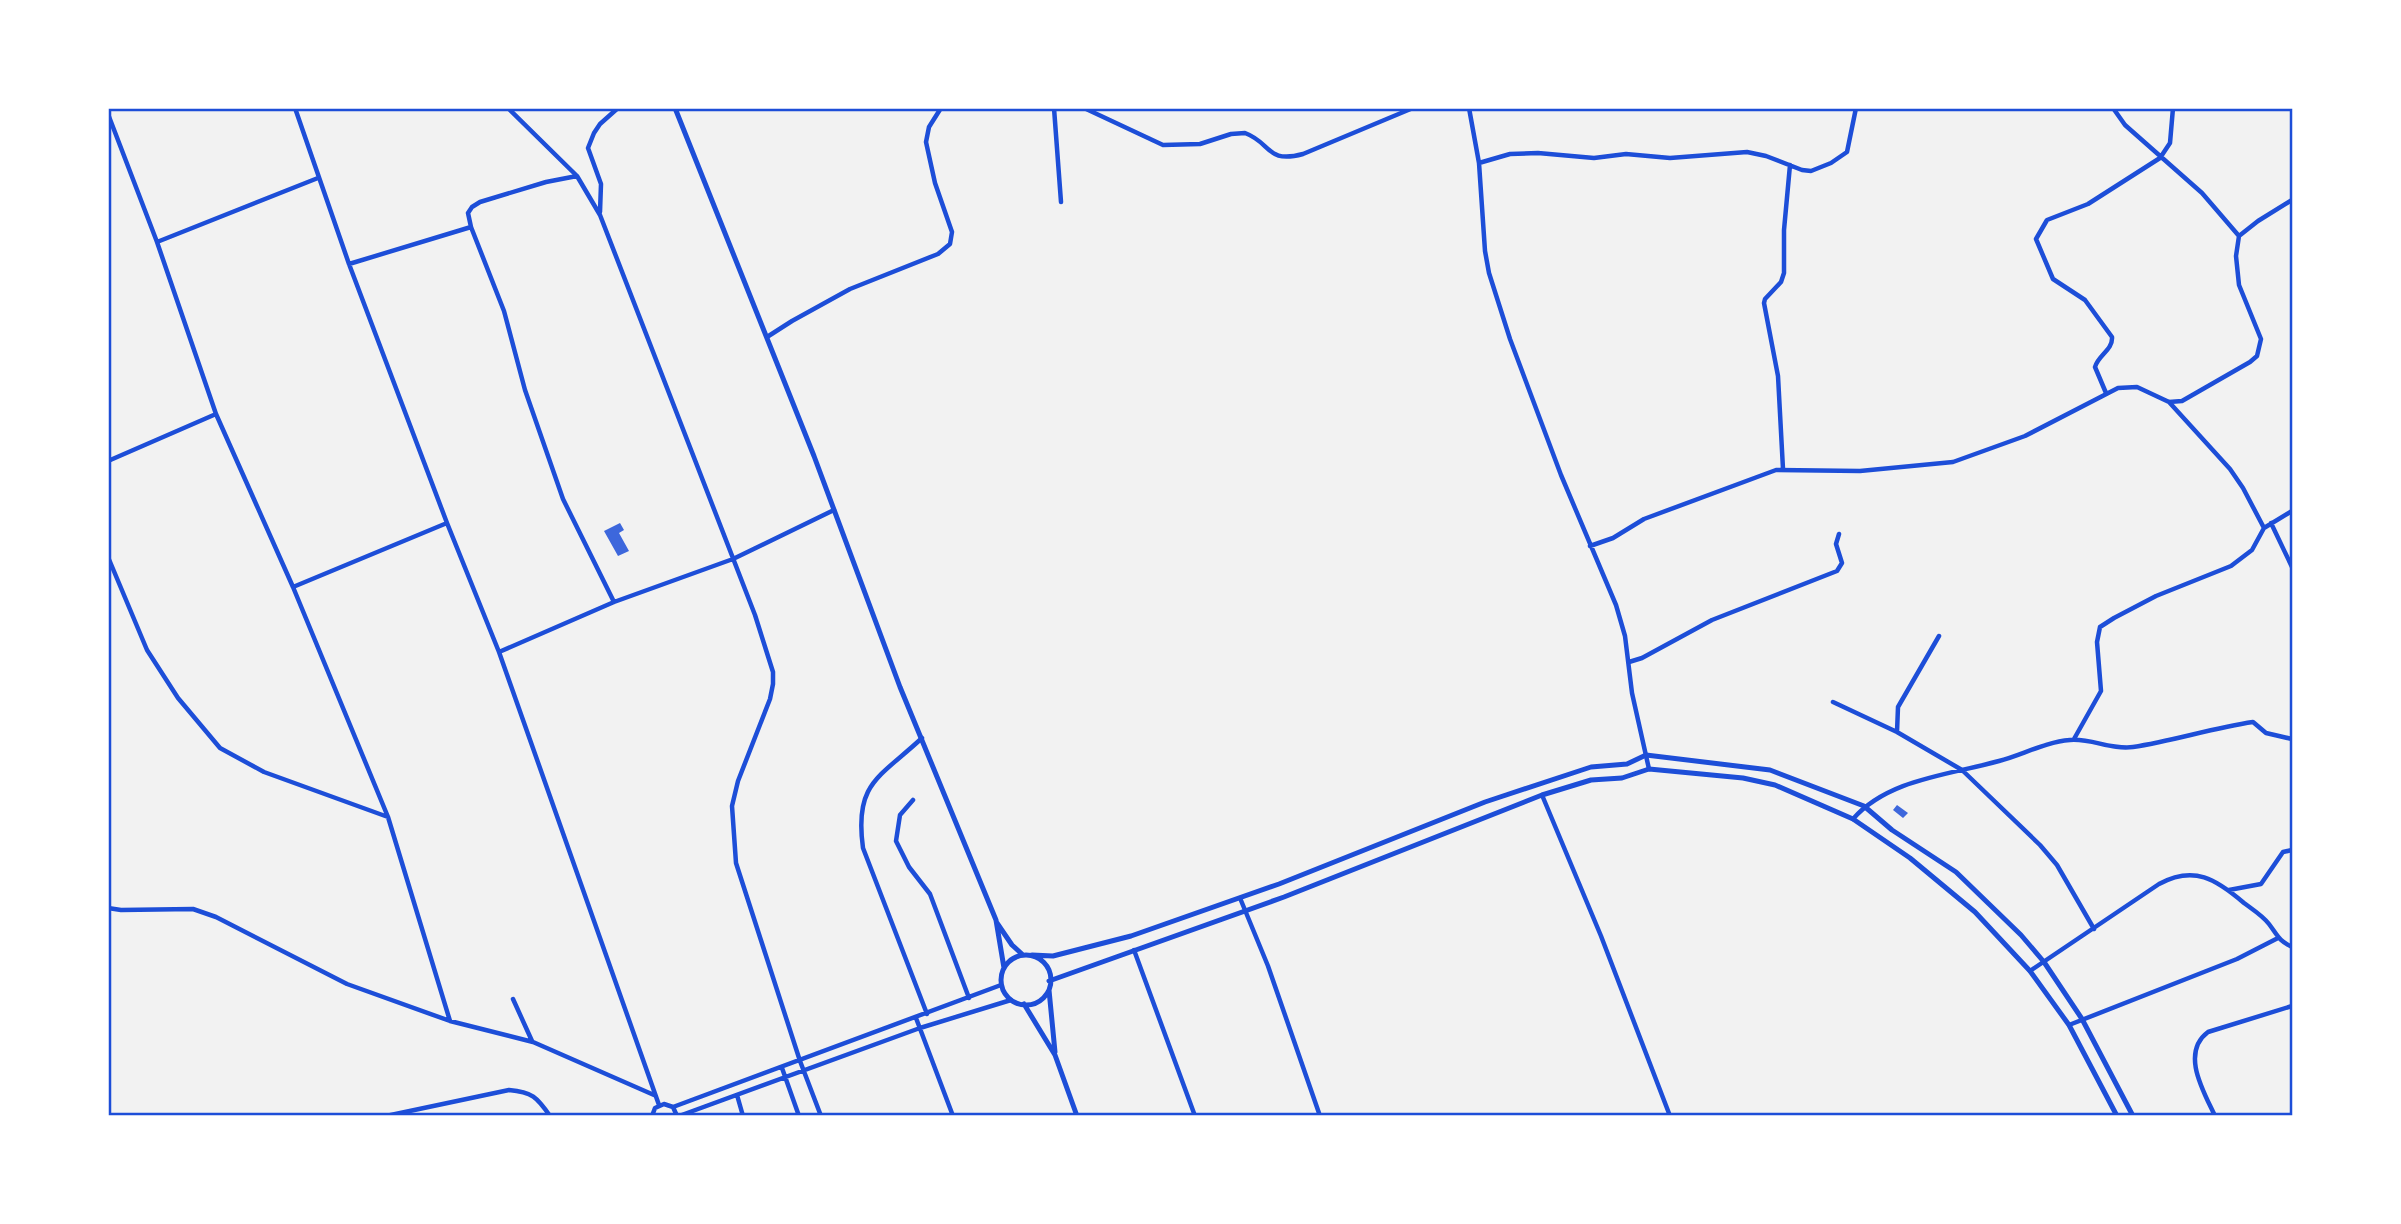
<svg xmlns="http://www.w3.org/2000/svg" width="2401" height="1224" viewBox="0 0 2401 1224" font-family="Signika,sans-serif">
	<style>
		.building { fill: #3d67dc }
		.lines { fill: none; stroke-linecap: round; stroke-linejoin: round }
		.minor { stroke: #1d4ed8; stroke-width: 4.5 }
		.tertiary { stroke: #1d4ed8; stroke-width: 5 }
		.neatline { fill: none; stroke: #1d4ed8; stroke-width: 2.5 }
	</style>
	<rect width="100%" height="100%" fill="#f2f2f2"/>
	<!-- building -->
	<path class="building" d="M620,523l4,7 -5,3 10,18 -11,5 -14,-25z
		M1897,805l11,8 -5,5 -10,-8z"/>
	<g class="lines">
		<!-- minor -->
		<path class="minor" d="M295,108l54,156 98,259 52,129 160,453
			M508,108l69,68 23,39 155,400 18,57v12l-3,15 -32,82 -6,25 4,57 64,198 21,55
			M1054,108l7,94
			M1084,108l79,37 37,-1 31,-10 14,-1c27,10 21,31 58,21l110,-46
			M1469,108l10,55 6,88 4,22 21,66 51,136 55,130 9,31 7,57 17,76
			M2113,108l12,17 77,68 37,43
			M108,114l49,128 59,172 77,173 95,230 62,204
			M1479,163l31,-9 28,-1 56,5 32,-4 44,4 77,-6 19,4 36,14 9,1 20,-8 16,-11 9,-44
			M577,176l-31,6 -66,20 -8,5 -4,6 3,14 33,84 21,79 38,109 51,103
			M600,212l1,-28 -13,-36 6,-15 6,-9 18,-16
			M157,242l161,-64
			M349,264l122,-37
			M767,337l25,-16 58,-32 88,-35 12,-10 2,-12 -17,-49 -9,-41 3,-15 12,-19
			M2106,393l-11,-26c3,-12 18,-17 17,-30l-27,-37 -32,-21 -17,-40 11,-19 41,-16 72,-46 10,-15 3,-35
			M2169,402l61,67 13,19 21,40
			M108,461l108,-47
			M1783,469l-5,-93 -14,-73 1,-4 16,-17 3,-9v-43l6,-65
			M2271,523l21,44
			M1590,546l23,-8 31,-19 132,-49 84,1 93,-9 72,-26 93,-48 19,-1 32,15 13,-1 68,-39 7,-6 4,-17 -22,-54 -3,-29 3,-20 19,-15 34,-21
			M108,557l39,93 31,48 42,50 44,24 124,45
			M293,587l154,-64
			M499,652l115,-50 119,-43 101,-49
			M1629,662l13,-4 70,-38 125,-49 5,-8 -6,-19 3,-10
			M1833,702l64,30 65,38 78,75 17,20 37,64
			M1897,732l1,-25 41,-71
			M922,738c-43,40 -68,45 -59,110l64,166
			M2074,739l27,-48 -4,-49 3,-15 14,-9 42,-22 75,-30 21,-16 12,-22 28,-17
			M1542,795l59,141 69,180
			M913,800l-13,15 -4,26 13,26 21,27 39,104
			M1853,819c35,-40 96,-44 146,-58 23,-6 46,-19 71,-21 21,-2 41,10 63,7 40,-6 79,-19 120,-25l13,11 26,6
			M2229,890l32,-6 22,-32 9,-2
			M1240,898l28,68 52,150
			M108,908l13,2 72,-1 23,8 131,67 103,37 83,21 121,53
			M1134,950l61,166
			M2030,971l129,-87c35,-19 57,-5 85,19 8,6 19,13 25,21 9,12 9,16 23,23
			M513,999l19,42
			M916,1018l37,98
			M2069,1025l168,-66 41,-21
			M782,1068l17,48
			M737,1095l6,21
			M673,1107l328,-122
			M386,1116l123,-26c23,2 28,7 41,26
			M652,1116l3,-8 9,-4 9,3 4,9
			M679,1116l241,-88 91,-28
			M2215,1116c-11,-24 -35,-63 -7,-84l84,-26
			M2289,1116l3,-2"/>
		<!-- tertiary -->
		<path class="tertiary" d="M675,108l139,348 86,231 96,233 8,48
			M997,923l15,22 11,10
			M1032,955l21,1 78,-20 148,-52 206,-82 106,-35 36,-3 19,-9 124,15 94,36 28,24 64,42 65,63 23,27 38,57 51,97
			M1001 980a25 25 0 1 1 50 0a25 25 0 1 1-50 0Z
			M1049,981l235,-84 258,-102 49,-15 31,-2 27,-9 94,9 32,7 78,34 57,39 65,54 55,59 39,54 48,91
			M1049,990l6,62
			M1024,1004l31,51 22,61"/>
	</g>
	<!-- border -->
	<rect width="2401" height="1224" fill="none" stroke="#ffffff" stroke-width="220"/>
	<rect x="110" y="110" width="2181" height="1004" class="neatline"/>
</svg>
